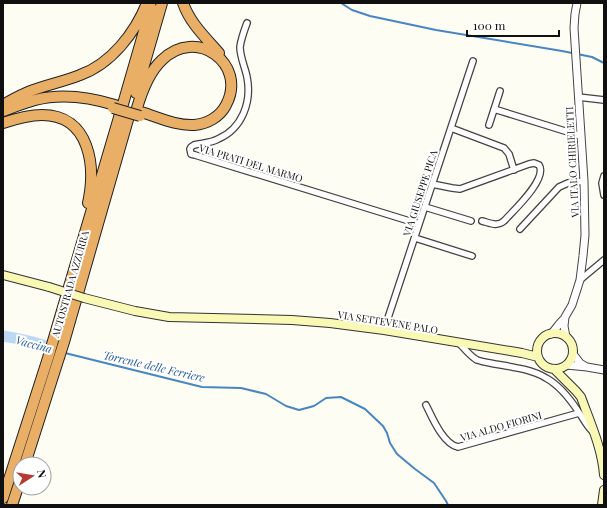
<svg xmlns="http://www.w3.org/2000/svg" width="607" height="508" viewBox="0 0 607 508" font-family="'Playfair Display',serif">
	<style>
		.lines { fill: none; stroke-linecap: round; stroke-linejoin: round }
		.stream { stroke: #4886c3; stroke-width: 2 }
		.river { stroke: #bcd8f2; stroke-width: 11 }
		.minor-casing { stroke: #434343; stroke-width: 8 }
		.tertiary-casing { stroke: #434343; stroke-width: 9 }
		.secondary-casing { stroke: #323232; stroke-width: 10 }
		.motorway-casing { stroke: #212121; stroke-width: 12 }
		.minor { stroke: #fff; stroke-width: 5.5 }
		.tertiary { stroke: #fff; stroke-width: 7 }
		.secondary { stroke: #f9f8b4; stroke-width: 8 }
		.motorway { stroke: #e9af67; stroke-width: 10 }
		.secondary-bridge-casing { stroke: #323232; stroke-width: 10; stroke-linecap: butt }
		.motorway-bridge-casing { stroke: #212121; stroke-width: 12; stroke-linecap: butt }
		.secondary-bridge { stroke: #f9f8b4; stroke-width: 8 }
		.motorway-bridge { stroke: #e9af67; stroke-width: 10 }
		.labels { text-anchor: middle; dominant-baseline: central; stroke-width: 4; stroke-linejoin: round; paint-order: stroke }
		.street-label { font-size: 10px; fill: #101010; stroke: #fff }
		.water-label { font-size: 11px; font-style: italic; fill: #225999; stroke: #fff }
	</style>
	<rect width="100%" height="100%" fill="#fefdf4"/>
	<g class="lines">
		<!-- stream -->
		<path class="stream" d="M341,3l11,7 18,6 66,14 126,21 30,6 12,6
			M65,353l137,34 39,1 25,6 20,12 13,4 15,-4 12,-8 15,-1 24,12 18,17 4,7 3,10 7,11 18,15 19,14 12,18 2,4"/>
		<!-- river -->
		<path class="river" d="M3,336c20,3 39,8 57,15"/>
		<!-- minor casing -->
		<g class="minor-casing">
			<path id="minor" d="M247,23c-3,8 -6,16 -7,24 0,10 5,20 7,30 5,25 -5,52 -29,62 -7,4 -16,4 -24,6l-3,2 -1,2 1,5 4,1 224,69
				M578,97l26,3
				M494,109l87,27
				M489,125l11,-34
				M451,128l53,20 5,6 5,16
				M604,176l-2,7 2,12
				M432,184l20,4 8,1 69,-25 5,-1 5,2c9,14 -26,46 -35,56 -7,6 -14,2 -22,0
				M425,207l46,14
				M520,229l39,-42 9,-4 16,-2
				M415,238l57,18
				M580,280l24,-20
				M384,330l89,-269
				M459,343c6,6 11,13 18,17 6,2 13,3 18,4 17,3 36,5 51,14 13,7 24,21 32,33 5,7 8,14 14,20
				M426,405c6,12 17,39 32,42l121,-34"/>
		</g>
		<!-- tertiary casing -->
		<g class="tertiary-casing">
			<path id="tertiary" d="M551,334c5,-5 8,-11 13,-15
				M566,337l-2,-11 1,-9 7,-12 8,-25 3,-24 2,-21 -1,-54 -10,-153 1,-14 2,-11
				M573,354l7,9 5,3
				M566,365l21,2 17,3"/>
		</g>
		<!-- secondary casing -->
		<g class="secondary-casing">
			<path id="secondary" d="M3,275l46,12
				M84,298l51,13 34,6 123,3 38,3 54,7 138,23 16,4
				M537 351a18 18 0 1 1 36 0a18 18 0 1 1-36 0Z
				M554,369l22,22 5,6c9,25 21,51 23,78
				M602,505l2,-15"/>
		</g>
		<!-- motorway casing -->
		<g class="motorway-casing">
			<path id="motorway" d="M183,3c7,20 22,34 36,50
				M136,93l26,-90
				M123,104l28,-97
				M3,105c8,-5 16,-9 25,-13 17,-7 35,-10 52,-17 31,-11 55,-42 67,-72
				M137,108c5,-17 12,-36 25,-48 34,-34 86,4 64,45 -6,12 -19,19 -32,20 -18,1 -36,-8 -53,-13
				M3,111c11,-4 21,-8 32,-11 27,-7 54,-3 80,5
				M3,123c12,-4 26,-8 39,-8 48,0 54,51 46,88
				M25,464l39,-122 65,-226
				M3,498l45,-140 72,-244
				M12,505l8,-24"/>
		</g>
		<!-- minor -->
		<use href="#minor" class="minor"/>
		<!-- tertiary -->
		<use href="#tertiary" class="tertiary"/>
		<!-- secondary -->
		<use href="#secondary" class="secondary"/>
		<!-- motorway -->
		<use href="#motorway" class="motorway"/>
		<!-- secondary-bridge casing -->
		<g class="secondary-bridge-casing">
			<path id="secondary-bridge" d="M49,287l35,11"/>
		</g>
		<!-- motorway-bridge casing -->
		<g class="motorway-bridge-casing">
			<path id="motorway-bridge" d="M113,108l27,8"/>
		</g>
		<!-- secondary-bridge -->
		<use href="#secondary-bridge" class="secondary-bridge"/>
		<!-- motorway-bridge -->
		<use href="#motorway-bridge" class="motorway-bridge"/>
	</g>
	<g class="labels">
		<!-- street labels -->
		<g class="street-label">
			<text transform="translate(572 162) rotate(-93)">VIA ITALO CHIRIELETTI</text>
			<text transform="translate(251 163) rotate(17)">VIA PRATI DEL MARMO</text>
			<text transform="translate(420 193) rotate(-72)">VIA GIUSEPPE PICA</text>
			<text transform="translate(70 284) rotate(-74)">AUTOSTRADA AZZURRA</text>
			<text transform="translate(388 322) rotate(9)">VIA SETTEVENE PALO</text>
			<text transform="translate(501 426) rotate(-16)">VIA ALDO FIORINI</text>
		</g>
		<!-- water labels -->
		<g class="water-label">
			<text transform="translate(34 344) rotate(15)">Vaccina</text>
			<text transform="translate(154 366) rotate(13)">Torrente delle Ferriere</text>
		</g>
	</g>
	<!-- border -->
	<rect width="607" height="508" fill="none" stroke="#101010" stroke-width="8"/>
	<!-- north arrow -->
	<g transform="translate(32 476) rotate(78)"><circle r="19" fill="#ffffff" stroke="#9f9f9f"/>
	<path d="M0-3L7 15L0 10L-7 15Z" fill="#b63932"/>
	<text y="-6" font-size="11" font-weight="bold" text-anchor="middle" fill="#101010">N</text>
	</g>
	<!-- scale -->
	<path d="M467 30v6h92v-6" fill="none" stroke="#101010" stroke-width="2"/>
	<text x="473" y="30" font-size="12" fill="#101010" stroke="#ffffff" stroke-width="3" paint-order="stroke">100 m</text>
</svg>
